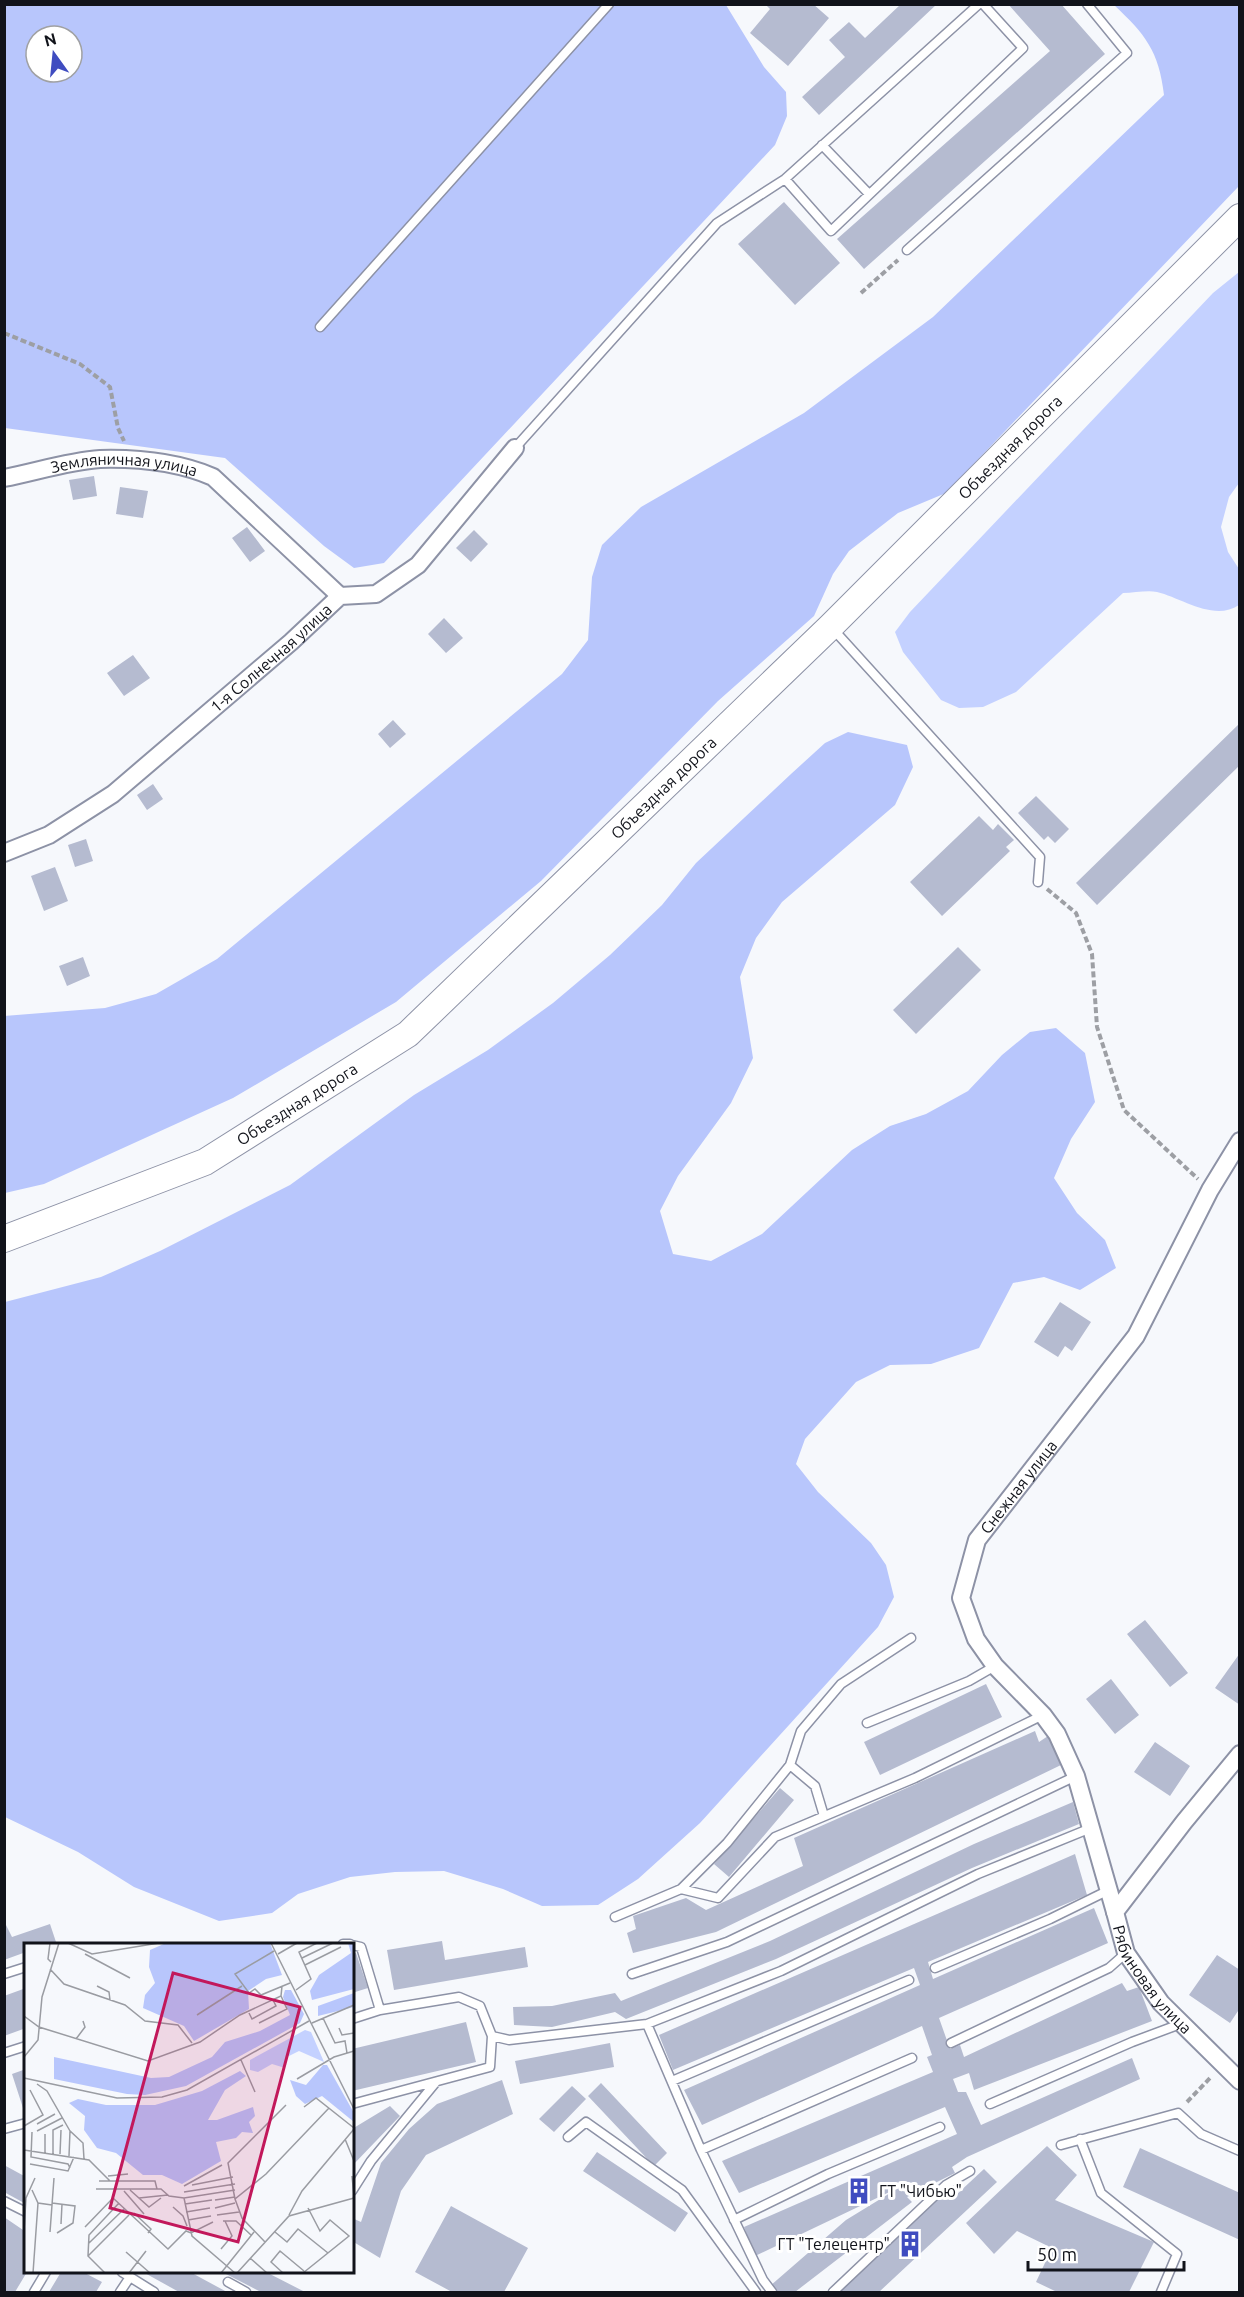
<svg xmlns="http://www.w3.org/2000/svg" width="1244" height="2297" viewBox="0 0 1244 2297" font-family="Ubuntu,sans-serif">
	<style>
		.green { fill: #c4d1ff }
		.forest { fill: #b8c6fc; fill-rule: evenodd }
		.building { fill: #b5bbd0 }
		.lines { fill: none; stroke-linecap: round; stroke-linejoin: round }
		.service-casing { stroke: #8d92a6; stroke-width: 11 }
		.minor-casing { stroke: #8d92a6; stroke-width: 20 }
		.primary-casing { stroke: #8d92a6; stroke-width: 28 }
		.path { stroke: #9d9fa4; stroke-width: 4; stroke-dasharray: 6 3; stroke-linecap: butt }
		.service { stroke: #fff; stroke-width: 8 }
		.minor { stroke: #fff; stroke-width: 16 }
		.primary { stroke: #fff; stroke-width: 26 }
		.labels { text-anchor: middle; dominant-baseline: central; stroke-width: 6; stroke-linejoin: round; paint-order: stroke }
		.street-label { font-size: 16px; fill: #11131a; stroke: #fff }
		.poi-label { font-size: 16px; fill: #11131a; stroke: #fff; text-anchor: start }
		.inset-road { fill: none; stroke: #9a9ca2; stroke-width: 1.5 }
		.view { fill: #c2185b; fill-opacity: 0.15; stroke: #c2185b; stroke-width: 3 }
		.inset-edge { fill: none; stroke: #11131a; stroke-width: 3 }
	</style>
	<rect width="100%" height="100%" fill="#f6f8fc"/>
	<!-- green -->
	<path class="green" d="M1239,272v211l-10,14 -8,30 7,25 11,17v36c-25,17 -57,-7 -82,-13 -10,-2 -23,1 -34,1l-107,99 -33,15 -24,1 -18,-8 -38,-48 -8,-20 15,-20 303,-319z"/>
	<!-- forest -->
	<path class="forest" d="M5,5h721l38,62 22,25 1,24 -12,29 -391,418 -30,5 -30,-22 -99,-88 -220,-30zM36,36h36v36h-36z
		M1114,5h125v181l-293,307 -48,20 -49,38 -16,23 -19,42 -96,85 -177,180 -145,121 -163,96 -189,86 -39,9 -1,-177 101,-8 51,-14 61,-35 345,-285 26,-34 4,-63 10,-32 39,-38 163,-94 129,-96 231,-222c-5,-44 -19,-61 -50,-90z
		M848,732l59,13 6,22 -18,38 -113,97 -26,36 -16,39 13,81 -22,45 -53,73 -18,35 13,43 38,7 51,-27 90,-84 38,-24 36,-12 42,-23 34,-36 28,-23 26,-4 29,25 10,49 -24,37 -17,39 23,35 28,27 11,28 -36,22 -36,-13 -31,6 -34,65 -48,16 -41,1 -34,17 -51,57 -9,25 22,28 53,51 15,22 8,32 -16,30 -178,196 -62,56 -40,26 -56,1 -39,-17 -59,-18 -49,1 -45,5 -52,17 -26,19 -53,8 -85,-34 -56,-35 -73,-35v-515l96,-25 59,-26 130,-66 124,-90 74,-45 65,-47 57,-48 52,-50 34,-42 95,-89 34,-31z"/>
	<!-- building -->
	<path class="building" d="M765,4h48l16,14 -41,48 -38,-33 20,-24z
		M901,4h36l-118,111 -17,-18 43,-40 -16,-17 20,-18 16,16z
		M1008,4h53l44,50 -241,215 -27,-30 213,-188z
		M784,202l56,61 -45,42 -57,-61z
		M94,476l3,20 -24,4 -4,-20z
		M120,487l28,4 -5,27 -27,-4z
		M247,527l18,24 -15,11 -18,-24z
		M474,530l14,14 -17,18 -15,-14z
		M444,618l19,20 -17,15 -18,-19z
		M133,655l17,23 -26,18 -17,-23z
		M393,720l13,14 -16,14 -12,-14z
		M1240,723v42l-143,140 -21,-22z
		M153,784l10,15 -16,11 -10,-15z
		M1036,796l33,33 -14,14 -7,-7 -4,4 -26,-27z
		M979,816l14,14 5,-6 16,16 -8,7 4,4 -68,65 -32,-34z
		M86,839l7,22 -18,6 -7,-22z
		M55,867l13,34 -24,10 -13,-35z
		M958,947l23,23 -65,64 -23,-24z
		M83,957l7,19 -23,10 -8,-20z
		M1060,1302l31,20 -19,29 -7,-5 -7,11 -24,-15z
		M1145,1620l43,53 -18,14 -43,-53z
		M1240,1653v52l-25,-17z
		M1111,1679l28,36 -24,19 -29,-35z
		M986,1684l16,33 -122,58 -16,-33z
		M1035,1731l4,11 9,-6 13,29 -345,167 -83,21 -6,-20 9,-4 -3,-13 53,-18 20,12 97,-44 -9,-28z
		M1155,1742l35,24 -20,30 -36,-24z
		M780,1788l14,12 -65,77 -15,-13z
		M1073,1802l6,22 -107,44 -196,91 -150,60 -11,-7 -63,15 -38,-2 -1,-18 39,-1 63,-13 6,8 149,-60 204,-97z
		M1075,1854l12,41 -159,67 5,17 161,-71 14,35 -169,75 11,31 10,-4 4,12 158,-74 5,8 12,-4 13,34 -178,69 -5,-17 -16,6 5,13h8l15,33 151,-67 8,21 -173,78 -15,10 3,6 -48,24 5,5 -117,90h-20l-5,-6 76,-66 54,-33 -145,69 -11,-29 213,-93 -12,-27 -206,86 -17,-32 211,-89 -6,-15 5,-2 -10,-29 -220,99 -18,-35 236,-105 -6,-17 -241,102 -14,-35z
		M4,1921l8,16 38,-13 6,18 -30,2v8l-22,8z
		M442,1941l3,19 80,-13 3,20 -134,23 -7,-40z
		M356,1953l12,35 -16,5v-39z
		M1217,1955l23,15v38l-10,15 -41,-28z
		M26,1988v40l-22,8v-40z
		M466,2022l10,40 -124,29v-42z
		M610,2043l4,24 -94,17 -5,-23z
		M26,2069v38l-3,1 -11,-34z
		M502,2080l11,34 -87,41 -25,36 -21,67 -28,-17v-23l9,4 20,-59 28,-34 28,-25z
		M601,2083l66,70 -13,13 -66,-70z
		M572,2086l14,13 -32,33 -15,-13z
		M390,2106l10,10 -48,50v-37z
		M1047,2146l30,29 -22,25 99,42 -25,50h-72l-21,-10 16,-34 -35,-17 -23,23 -28,-31z
		M1140,2148l100,45v47l-117,-53z
		M597,2152l91,61 -13,19 -92,-61z
		M4,2165l22,12v27l-22,-12z
		M984,2169l13,13 -118,110h-40l109,-103 7,7z
		M451,2206l77,42 -24,44h-52l-37,-20z
		M4,2217l22,15 1,40 -12,20h-11z
		M61,2272h22l19,10 -6,10h-47z
		M143,2272h47l37,20h-48z
		M228,2272h38l39,20h-44l-35,-18z"/>
	<g class="lines">
		<!-- service casing -->
		<g class="service-casing">
			<path id="service" d="M822,145l47,49
				M785,179l46,52 192,-183 -40,-44
				M907,250l220,-197 -40,-49
				M320,327l289,-323
				M515,448l202,-225 68,-44 194,-175
				M833,629l207,228 -2,25
				M867,1723l102,-42 26,-15
				M790,1765l25,21 9,30
				M681,1889l37,9 57,-61 140,-59 128,-63
				M615,1917l66,-28 46,-46 63,-78 11,-34 40,-47 70,-46
				M343,1944h7
				M352,1945l9,2 19,63
				M935,1968l115,-49 59,-29
				M4,1974l22,-7
				M632,1974l95,-32 349,-166
				M352,2019l28,-9 79,-13 21,9 12,30 -2,31 -138,37
				M647,2024l54,126 62,130 9,12
				M492,2036l17,4 138,-16 134,-53 197,-97 113,-46
				M951,2043l158,-75 17,-15
				M4,2053l22,-7
				M672,2081l237,-101
				M990,2104l142,-62 51,-19
				M4,2129l22,-6
				M568,2137l18,-15 96,68 74,102
				M1080,2139l21,54 76,61 -16,38
				M1061,2145l117,-32 23,21 39,17
				M701,2150l211,-92
				M352,2191l19,-30 65,-79
				M4,2201l22,11
				M734,2220l94,-46 112,-47
				M122,2272l32,20
				M228,2282l18,10
				M34,2292l12,-20
				M120,2292l10,-15
				M833,2292l113,-107 24,-14"/>
		</g>
		<!-- minor casing -->
		<g class="minor-casing">
			<g id="minor">
				<path id="s1" d="M4,478c31,-6 65,-17 96,-19 38,-1 78,3 113,18l127,119"/>
				<path id="s2" d="M4,853l45,-18 64,-41 178,-152 49,-46 36,-2 42,-29 97,-117"/>
				<path id="s3" d="M1240,1754l-56,68 -69,90 11,41 35,50 79,78"/>
				<path id="s4" d="M1115,1912l-39,-136 -19,-42 -14,-19 -48,-49 -19,-27 -15,-41 16,-58 159,-204 74,-146 30,-49"/>
			</g>
		</g>
		<!-- primary casing -->
		<g class="primary-casing">
			<g id="primary">
				<path id="s5" d="M4,1239l201,-77 203,-128 423,-408 409,-409"/>
			</g>
		</g>
		<!-- path -->
		<path class="path" d="M861,293l37,-33
			M4,333l76,31 30,23 8,41 6,13
			M1047,889l29,24 16,41 5,73 27,83 74,69
			M1187,2102l24,-25"/>
		<!-- service -->
		<use href="#service" class="service"/>
		<!-- minor -->
		<use href="#minor" class="minor"/>
		<!-- primary -->
		<use href="#primary" class="primary"/>
	</g>
	<!-- icons -->
	<defs>
		<g id="building-bare" transform="scale(2.07)"><path d="M-4-6H4V6H1V3H-1V6H-4ZM-2.5-4.3h1.7v1.8h-1.7ZM.8-4.3h1.7v1.8H.8ZM-2.5-1h1.7V.8h-1.7ZM.8-1h1.7V.8H.8Z" fill="#3f4cc0" stroke="#fff" stroke-width="2.5" paint-order="stroke"/></g>
	</defs>
	<g fill-rule="evenodd">
		<use href="#building-bare" x="859" y="2191"/>
		<use href="#building-bare" x="910" y="2244"/>
	</g>
	<g class="labels">
		<!-- street labels -->
		<g class="street-label">
			<text stroke="none"><textPath href="#s5" startOffset="1296">Объездная дорога</textPath></text>
			<text stroke="none"><textPath href="#s1" startOffset="122">Земляничная улица</textPath></text>
			<text stroke="none"><textPath href="#s2" startOffset="333">1-я Солнечная улица</textPath></text>
			<text stroke="none"><textPath href="#s5" startOffset="810">Объездная дорога</textPath></text>
			<text stroke="none"><textPath href="#s5" startOffset="324">Объездная дорога</textPath></text>
			<text stroke="none"><textPath href="#s4" startOffset="484">Снежная улица</textPath></text>
			<text stroke="none"><textPath href="#s3" startOffset="280">Рябиновая улица</textPath></text>
		</g>
		<!-- poi labels -->
		<g class="poi-label">
			<text x="879" y="2191">ГТ "Чибью"</text>
			<text x="890" y="2244" text-anchor="end">ГТ "Телецентр"</text>
		</g>
	</g>
	<!-- overview -->
	<g transform="translate(24 1943)">
		<rect width="330" height="330" fill="#f6f8fc"/>
		<path d="M281,87l6,2 13,30 -25,-11 -14,7v10l-13,-4 -14,8 -8,-2v-10z" fill="#c4d1ff"/>
		<path d="M142,0h104l12,32 -16,4 -18,12 1,18 -55,32 -10,-15 -41,-18 2,-13 10,-12 -6,-16 1,-17zM324,0h6v46l-42,11 -2,-9 9,-16 32,-22zM261,47h6l13,24 -4,9 -114,63 -41,9 -18,-1 -73,-15v-22l97,21 18,-1 43,-20 13,-15 35,-11 30,-16 -7,-18zM330,50v14l-36,9v-10zM299,122h4l27,48v9l-32,-26 -17,8 -9,-8 -6,-16 16,5zM216,128l6,5 -21,14 -17,30h9l36,-13 2,9 -6,6 4,11 -11,-1 -6,6 -20,4 5,19 -39,23 -20,-9h-19l-27,-22 -19,-5 -13,-18 1,-14 -16,-13 9,-4 28,6h49l47,-14z" fill="#b8c6fc"/>
		<path class="inset-road" d="M26,0l-2,16 3,3M44,0l24,11 67,-11M247,0l83,166M250,8l-39,23 14,19 6,-4 6,6 29,-12M61,11l45,24M254,11l19,-11M278,15l31,-15M281,22l36,-18M26,26l14,15 61,21 20,16 33,4 14,18M73,43l12,6 1,8M272,47l15,-11 -12,-27 18,-9M225,70l3,6 24,-13 -3,-6M173,72l45,-29M0,73l15,11 109,34 52,-19 40,-27 41,-19 1,-10M299,75l12,25 10,-2 2,12M235,80l28,-14 -6,-13M288,80l42,-18M315,85l3,7 12,-2M52,96l9,-12 -2,-6M0,114l14,-17 4,-43 17,-54M217,117l14,32M0,135l93,20 45,-1 25,-7 122,-69M273,136l37,-22 20,-6M13,141l10,7 23,40M280,164l12,-9 38,30M13,181l18,-10M0,183l19,-11 -13,-25M13,188l25,-13M8,189l-1,25 37,7 2,4M321,196l9,22M0,207l65,10 21,21M21,210v-19M29,211v-24l10,-5M36,211l1,-24M45,213l1,-25 13,12 1,16M6,221l38,7 6,-14M84,233l20,-2M328,233l2,20M75,238h56l2,8M168,242l41,-8M160,243l38,-21M72,246h65l8,7 15,2 51,-8M8,247l6,13 14,2M106,247l19,17 12,-9M100,248l20,23M160,249l51,-8M115,255l29,-3M160,255l8,38 43,37M211,256l-7,-36 58,-58M191,257l20,-3M28,260l23,3 -2,17 -16,10M161,261l27,-4M149,264l10,9 4,10M191,265l20,-5M162,269l24,-4M110,270l17,16 -3,4M193,272l22,-3M265,272l13,-24 52,-62M164,277l23,-4M199,278h13l15,14M37,281l1,-20M61,284l28,-29 55,51 18,-18 5,2 22,-11M0,288l2,-33 9,-20M26,289l4,-54M251,289l12,10 11,-13 30,24M241,299l-23,-24 -7,-19 31,-25 63,-66M65,300l35,-34M197,306l11,-13 -7,-15M102,309l24,21M64,313l41,-41M226,315l17,15M9,330l5,-70M81,330l-17,-17 1,-21 30,-32M105,330l17,-22M197,330l33,-41M213,330l52,-57 65,-18M259,330l-12,-11 9,-11 24,20M279,330l46,-37 -19,-16 -10,11 -12,-23"/>
		<path class="view" d="M149,30l127,34 -62,235 -128,-34z"/>
		<rect width="330" height="330" class="inset-edge"/>
	</g>
	<!-- border -->
	<rect width="1244" height="2297" fill="none" stroke="#11131a" stroke-width="12"/>
	<!-- north arrow -->
	<g transform="translate(54 54) rotate(345)"><circle r="28" fill="#ffffff" stroke="#a0a1a3" stroke-width="1.5"/>
	<path d="M0-4.5L10 22L0 15L-10 22Z" fill="#3f4cc0"/>
	<text y="-9" font-size="16" font-weight="bold" text-anchor="middle" fill="#11131a">N</text>
	</g>
	<!-- scale -->
	<path d="M1028 2261v9h156v-9" fill="none" stroke="#11131a" stroke-width="3"/>
	<text x="1037" y="2261" font-size="18" fill="#11131a" stroke="#ffffff" stroke-width="4.5" paint-order="stroke">50 m</text>
</svg>
